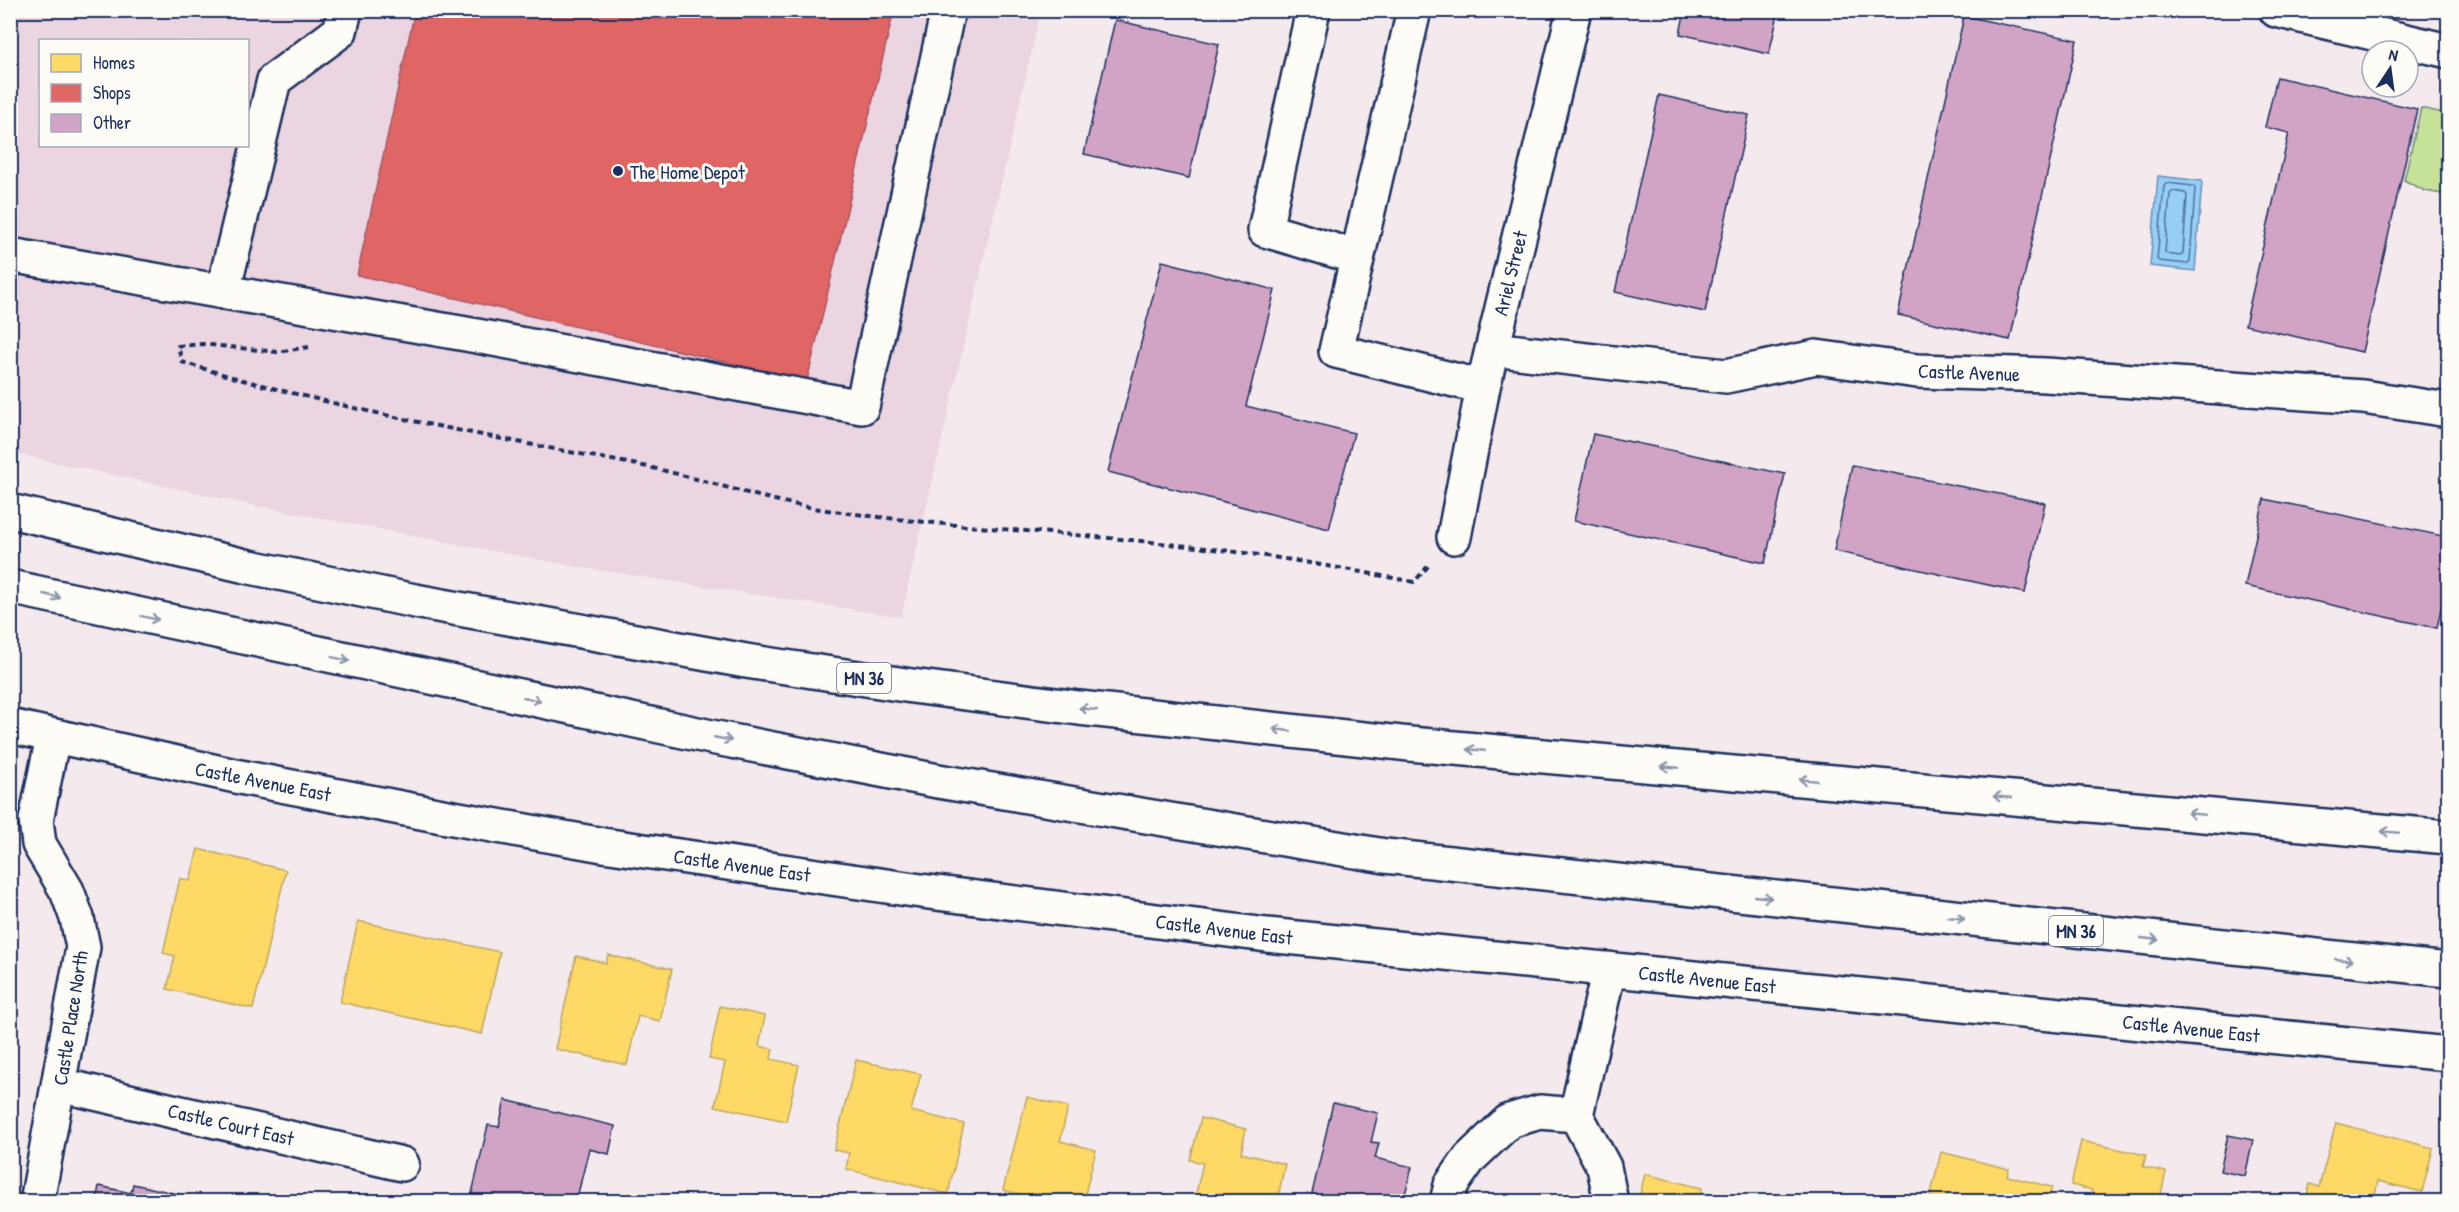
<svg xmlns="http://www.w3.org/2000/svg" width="2459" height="1212" viewBox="0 0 2459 1212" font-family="'Patrick Hand',sans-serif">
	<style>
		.built { fill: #ead5e1; fill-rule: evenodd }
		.green { fill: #c6e299; stroke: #70887c; stroke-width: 1.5 }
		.water { fill: #97cef6; stroke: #658eb9; stroke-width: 1.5 }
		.homes { fill: #ffd966; stroke: #bba664; stroke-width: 1.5 }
		.shops { fill: #e06666; stroke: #a55664; stroke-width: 1.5 }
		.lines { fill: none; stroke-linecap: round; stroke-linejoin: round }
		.shore { stroke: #4d6f9b; stroke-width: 1.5 }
		.building { fill: #d1a4c6; stroke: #1b2f5e; stroke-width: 1.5 }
		.minor-casing { stroke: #1b2f5e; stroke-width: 38 }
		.highway-casing { stroke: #1b2f5e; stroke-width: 38 }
		.path { stroke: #1b2f5e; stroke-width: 4; stroke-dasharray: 6 4.5; stroke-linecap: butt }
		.minor { stroke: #fdfcf7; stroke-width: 33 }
		.highway { stroke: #fdfcf7; stroke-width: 33 }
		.oneway { stroke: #8c96aa }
		.poi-dot { fill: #1b2f5e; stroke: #fdfcf7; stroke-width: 2 }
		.labels { text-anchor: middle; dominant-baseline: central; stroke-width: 6; stroke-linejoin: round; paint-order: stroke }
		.shield { fill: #fdfcf7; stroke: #5f6c8c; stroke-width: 1.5 }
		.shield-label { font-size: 18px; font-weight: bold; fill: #1b2f5e }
		.poi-label { font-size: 20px; fill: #1b2f5e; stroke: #fdfcf7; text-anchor: start }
		.street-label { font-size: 20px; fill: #1b2f5e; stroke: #fdfcf7 }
	</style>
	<rect width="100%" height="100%" fill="#f4eaed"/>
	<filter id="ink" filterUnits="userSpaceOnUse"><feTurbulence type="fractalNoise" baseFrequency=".0167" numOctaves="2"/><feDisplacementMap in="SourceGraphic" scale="12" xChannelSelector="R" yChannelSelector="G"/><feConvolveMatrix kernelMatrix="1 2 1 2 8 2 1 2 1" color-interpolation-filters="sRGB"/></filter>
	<g filter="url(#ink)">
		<!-- built -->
		<path class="built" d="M11,11h1030l-140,606 -323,-50 -321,-61 -246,-53zM40,40h208v106h-208z"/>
		<!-- green -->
		<path class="green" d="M2421,108l27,6v81l-23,-4 -21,-11z"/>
		<!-- water -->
		<path class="water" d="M2158,176l44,5 -7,90 -45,-5z"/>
		<!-- homes -->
		<path class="homes" d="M198,849l88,21 -33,139 -86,-20 8,-33 -12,-3 17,-75 10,3z
			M358,921l142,31 -18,82 -142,-32z
			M608,955l64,14 -12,52 -22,-5 -11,49 -72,-16 21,-93 30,7z
			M720,1006l45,10 -6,30 14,3 -2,10 28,6 -13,56 -71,-15 10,-44 -16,-3z
			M856,1060l65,14 -10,37 53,13 -16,70 -102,-25 3,-16 -15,-3z
			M1027,1097l41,10 -8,34 36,9 -13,52h-33l-47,-12z
			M1201,1118l45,11 -5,24 44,11 -8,38h-83l9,-39 -13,-3z
			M2336,1123l97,25 -11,44 -44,-11 -5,21h-68l5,-18 9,3z
			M2081,1141l65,14 -3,12 23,5 -6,26 15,4h-86l3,-12 -21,-5z
			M1941,1152l68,17 -2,7 45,11 -4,15h-119z
			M1645,1174l57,14 -3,14h-61z"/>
		<!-- shops -->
		<path class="shops" d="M415,10h479l-87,371 -450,-106z"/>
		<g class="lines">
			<!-- shore -->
			<path class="shore" d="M2167,183l26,3 2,2 -5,73 -2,3 -29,-3 -2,-2 7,-73z
				M2173,191l12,2 2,2 -4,58 -3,3 -13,-2 -2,-2 5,-58z"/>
		</g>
		<!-- building -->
		<path class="building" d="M1685,10h94l-10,44 -89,-20z
			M1964,16l113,24 -67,300 -112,-25z
			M1115,20l104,24 -30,134 -105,-24z
			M2277,77l140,32 -55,243 -117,-27 44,-192 -24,-6z
			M1659,95l90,20 -44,197 -90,-20z
			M1162,261l113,29 -29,116 108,27 -25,96 -221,-57z
			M1593,434l192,40 -20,89 -191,-42z
			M1852,465l193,38 -20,90 -191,-42z
			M2264,499l184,38v38l-11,53 -192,-42z
			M505,1100l110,26 -6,28 -20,-5 -13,53h-106l18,-77 11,2z
			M1333,1103l45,10 -7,29 8,1 -4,15 37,9 -9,35h-79l-13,-4z
			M2228,1135l25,5 -8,36 -25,-5z
			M133,1184l81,18h-118l3,-16 32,7z"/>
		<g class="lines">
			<!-- minor casing -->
			<g class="minor-casing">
				<path id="minor" d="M1313,10l-48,220 92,27
					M1414,10l-78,341 147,36
					M2276,10l172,41
					M10,255l456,79 396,73 86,-397
					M223,292l51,-212 66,-49 5,-21
					M1492,349l234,27 90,-19 101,14 129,4 317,22 85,13
					M1454,537l29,-150 91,-377
					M10,726l230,51 202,39 161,29 318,46 346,44 1181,119
					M1609,969l-33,146 28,52 7,35
					M60,1085l342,79
					M37,1202l46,-255 -6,-29 -10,-27 -28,-47 -3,-24 17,-83
					M1447,1202l4,-17 19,-27 39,-37 31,-9 36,3"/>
			</g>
			<!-- highway casing -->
			<g class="highway-casing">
				<path id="highway" d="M10,511l240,56 165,34 331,60 166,25 167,22 331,36 1038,93
					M10,587l706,151 222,43 447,75 1063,114"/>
			</g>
			<!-- path -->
			<path class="path" d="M309,347l-32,5 -75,-8 -24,2 4,16c150,47 306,74 461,104 59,12 117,34 177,43 125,19 251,23 376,38 73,8 146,21 218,35l16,-18"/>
			<!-- minor -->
			<use href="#minor" class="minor"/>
			<!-- highway -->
			<use href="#highway" class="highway"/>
		</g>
		<!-- one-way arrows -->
		<defs><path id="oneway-shaft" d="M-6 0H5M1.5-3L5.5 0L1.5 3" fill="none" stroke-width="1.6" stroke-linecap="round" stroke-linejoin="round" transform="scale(1.5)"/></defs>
		<g class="oneway">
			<use href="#oneway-shaft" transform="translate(52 596) rotate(13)"/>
			<use href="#oneway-shaft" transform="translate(150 618) rotate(12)"/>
			<use href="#oneway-shaft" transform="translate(341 659) rotate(12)"/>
			<use href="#oneway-shaft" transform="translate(532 699) rotate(12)"/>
			<use href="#oneway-shaft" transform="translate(1088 709) rotate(-174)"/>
			<use href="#oneway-shaft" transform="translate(1282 730) rotate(-174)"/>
			<use href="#oneway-shaft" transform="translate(723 739) rotate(11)"/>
			<use href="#oneway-shaft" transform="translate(1476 750) rotate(-175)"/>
			<use href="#oneway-shaft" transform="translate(1670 767) rotate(-175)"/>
			<use href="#oneway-shaft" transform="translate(1808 780) rotate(-175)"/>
			<use href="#oneway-shaft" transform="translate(2002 797) rotate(-175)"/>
			<use href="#oneway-shaft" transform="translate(2196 814) rotate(-175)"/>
			<use href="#oneway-shaft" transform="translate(2390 832) rotate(-175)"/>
			<use href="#oneway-shaft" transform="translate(1763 897) rotate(6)"/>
			<use href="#oneway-shaft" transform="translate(1956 918) rotate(6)"/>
			<use href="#oneway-shaft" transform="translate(2150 939) rotate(6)"/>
			<use href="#oneway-shaft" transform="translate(2344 960) rotate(6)"/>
		</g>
	</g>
	<!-- markers -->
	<circle class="poi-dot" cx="618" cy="171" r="6"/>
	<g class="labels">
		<!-- shield labels -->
		<g class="shield">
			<rect x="837" y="663" width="54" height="30" rx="4.5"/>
			<rect x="2049" y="916" width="54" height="30" rx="4.5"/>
		</g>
		<g class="shield-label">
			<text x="864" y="678">MN 36</text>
			<text x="2076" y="931">MN 36</text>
		</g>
		<!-- poi labels -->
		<g class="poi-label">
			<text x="630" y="171">The Home Depot</text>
		</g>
		<!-- street labels -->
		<g class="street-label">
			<text transform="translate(1510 273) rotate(-76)">Ariel Street</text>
			<text transform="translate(1969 372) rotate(2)">Castle Avenue</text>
			<text transform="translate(263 781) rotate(11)">Castle Avenue East</text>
			<text transform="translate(742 865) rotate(8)">Castle Avenue East</text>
			<text transform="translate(1224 929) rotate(7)">Castle Avenue East</text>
			<text transform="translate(1707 979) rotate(6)">Castle Avenue East</text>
			<text transform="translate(70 1018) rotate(-81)">Castle Place North</text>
			<text transform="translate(2191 1028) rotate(6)">Castle Avenue East</text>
			<text transform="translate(231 1124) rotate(13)">Castle Court East</text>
		</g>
	</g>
	<!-- margin -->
	<rect width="2459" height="1212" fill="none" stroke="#fdfcf7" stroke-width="36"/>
	<rect x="18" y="18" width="2423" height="1176" fill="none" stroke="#1b2f5e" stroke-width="2" filter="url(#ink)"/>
	<!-- legend -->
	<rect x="39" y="39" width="210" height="108" fill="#fdfcf7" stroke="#a3aaba" stroke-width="1.5"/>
	<rect x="51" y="54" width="30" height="18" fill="#ffd966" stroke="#a3aaba" stroke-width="1.5"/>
	<text x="93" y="69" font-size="18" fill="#1b2f5e">Homes</text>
	<rect x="51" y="84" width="30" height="18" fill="#e06666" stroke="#a3aaba" stroke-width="1.5"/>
	<text x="93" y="99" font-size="18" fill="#1b2f5e">Shops</text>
	<rect x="51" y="114" width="30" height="18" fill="#d1a4c6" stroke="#a3aaba" stroke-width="1.5"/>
	<text x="93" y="129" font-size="18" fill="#1b2f5e">Other</text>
	<!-- north arrow -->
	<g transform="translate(2390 69) rotate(13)"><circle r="28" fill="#fdfcf7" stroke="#a3aaba" stroke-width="1.5"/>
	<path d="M0-4.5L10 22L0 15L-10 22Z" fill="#1b2f5e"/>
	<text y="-9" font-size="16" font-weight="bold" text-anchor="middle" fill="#1b2f5e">N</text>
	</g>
</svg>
